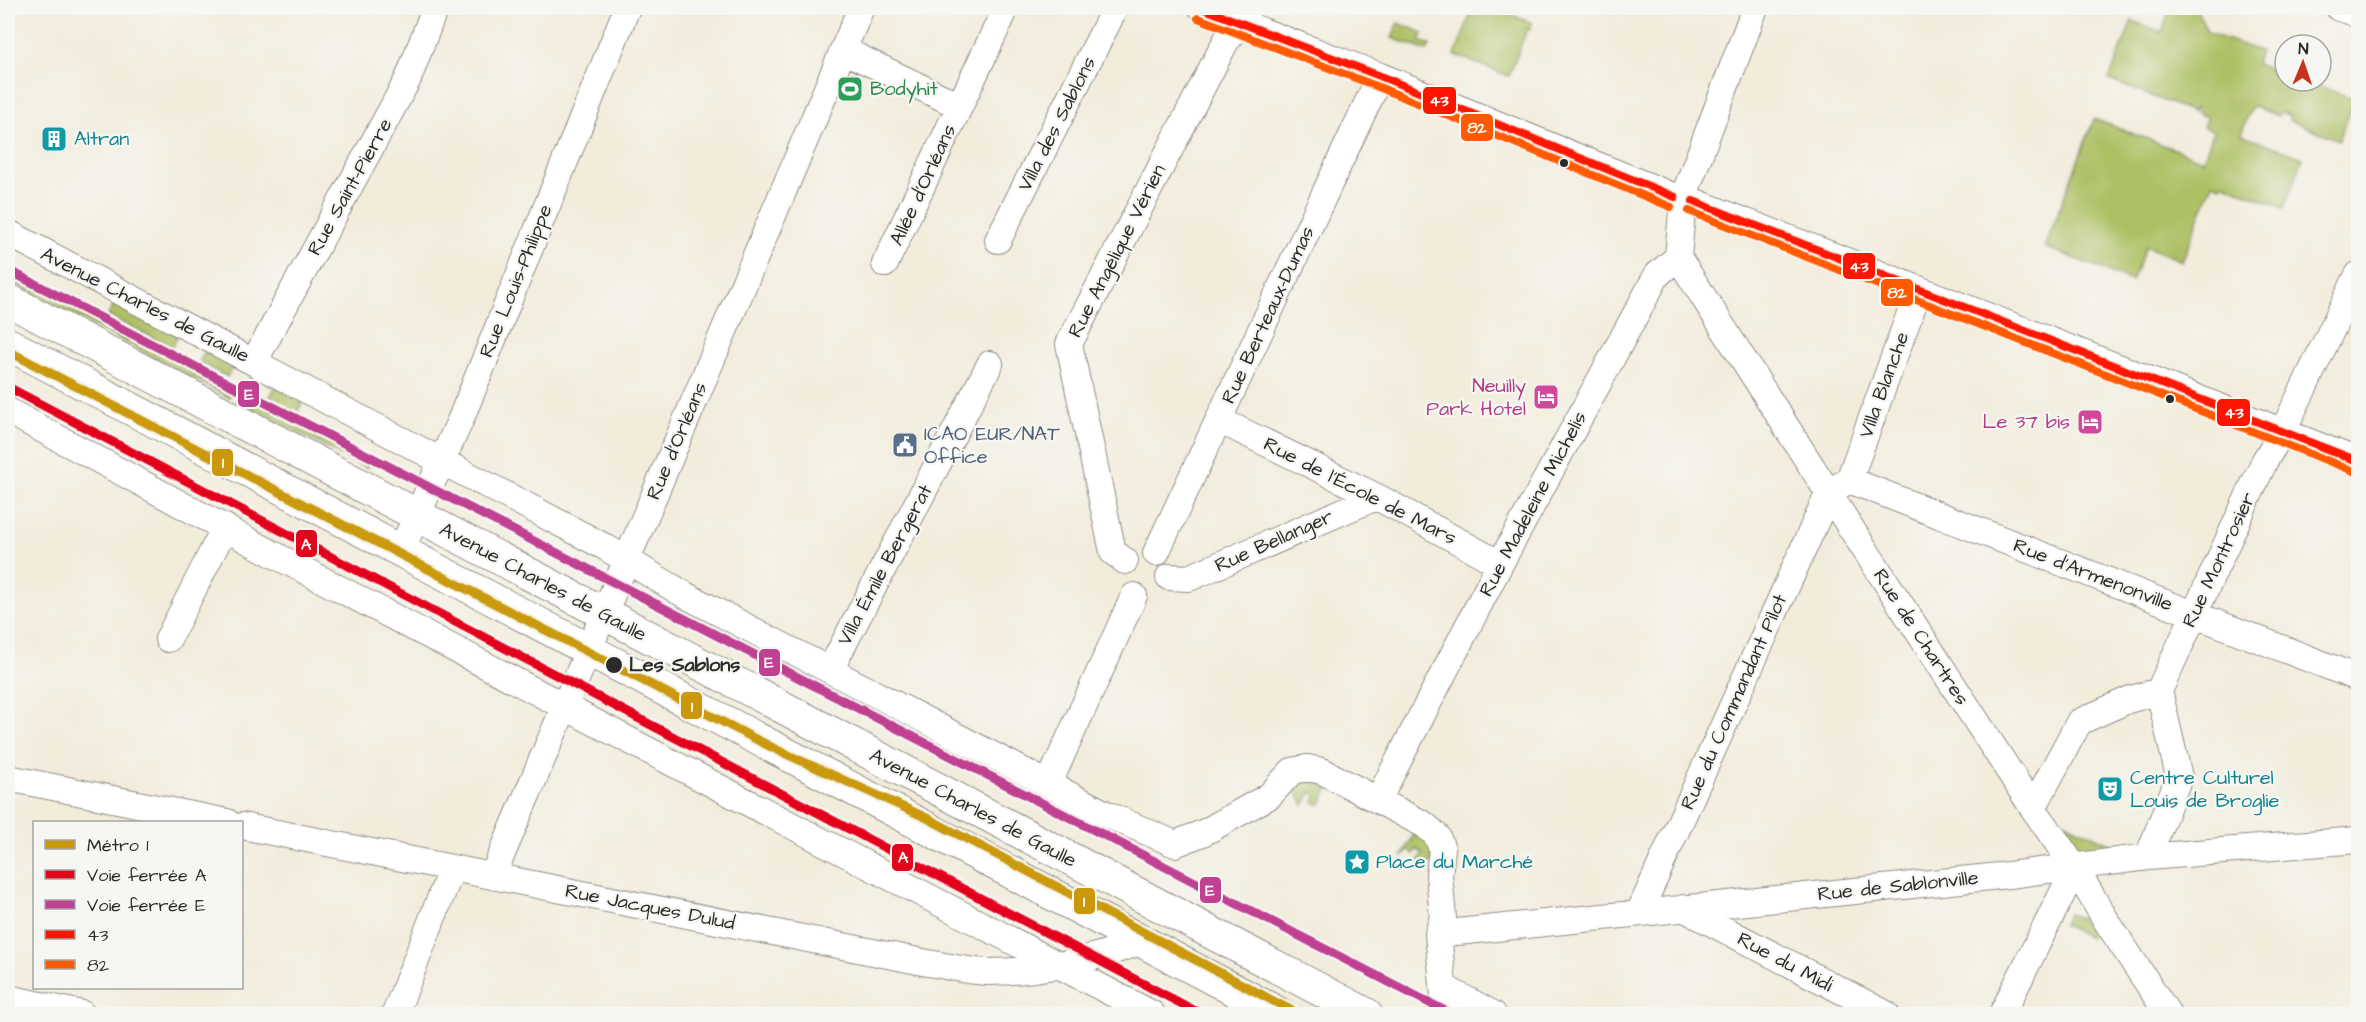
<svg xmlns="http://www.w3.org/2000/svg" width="2366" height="1022" viewBox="0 0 2366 1022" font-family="'Architects Daughter',sans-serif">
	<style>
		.green { fill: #adc064; stroke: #6c7648; stroke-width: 1.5 }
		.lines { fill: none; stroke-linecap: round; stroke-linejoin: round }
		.minor-casing { stroke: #8e8c83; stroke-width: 28 }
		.major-casing { stroke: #8e8c83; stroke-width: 34 }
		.minor { stroke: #fff; stroke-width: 26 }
		.major { stroke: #fff; stroke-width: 32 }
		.bus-1-casing { stroke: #f6f6f2; stroke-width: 12 }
		.bus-2-casing { stroke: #f6f6f2; stroke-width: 12 }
		.bus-1 { stroke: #ff1400; stroke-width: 8 }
		.bus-2 { stroke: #ff5a00; stroke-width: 8 }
		.rail-1-casing { stroke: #f6f6f2; stroke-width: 14 }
		.rail-2-casing { stroke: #f6f6f2; stroke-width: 14 }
		.rail-1 { stroke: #e3051c; stroke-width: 9 }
		.rail-2 { stroke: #c04191; stroke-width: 9 }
		.metro-1-casing { stroke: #f6f6f2; stroke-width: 14 }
		.metro-1 { stroke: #ca990b; stroke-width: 9 }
		.bus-dot { fill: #2b2b2b; stroke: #f6f6f2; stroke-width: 2 }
		.labels { text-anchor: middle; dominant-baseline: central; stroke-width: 4.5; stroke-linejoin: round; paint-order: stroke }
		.leisure-label { font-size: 20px; fill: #27864d; stroke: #f6f6f2; text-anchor: start }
		.street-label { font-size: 20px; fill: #2b2b2b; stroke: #f6f6f2 }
		.culture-label { font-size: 20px; fill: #0d838f; stroke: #f6f6f2; text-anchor: start }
		.hotel-label { font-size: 20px; fill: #b23c85; stroke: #f6f6f2; text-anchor: end }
		.service-label { font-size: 20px; fill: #4e5e75; stroke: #f6f6f2; text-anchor: start }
		.stop-label { font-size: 20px; font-weight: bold; fill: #2b2b2b; stroke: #f6f6f2; text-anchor: start }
		.line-badge { stroke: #f6f6f2; stroke-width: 2 }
		.badge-label { font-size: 16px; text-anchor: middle; font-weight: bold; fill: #fff }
	</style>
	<rect width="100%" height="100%" fill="#f6f6f2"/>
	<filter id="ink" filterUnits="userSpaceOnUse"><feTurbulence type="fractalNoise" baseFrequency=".0167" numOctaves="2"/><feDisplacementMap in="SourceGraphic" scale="12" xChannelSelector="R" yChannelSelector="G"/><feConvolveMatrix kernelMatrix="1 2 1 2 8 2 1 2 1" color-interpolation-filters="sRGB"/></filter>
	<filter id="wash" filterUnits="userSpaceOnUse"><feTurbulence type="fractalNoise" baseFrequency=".008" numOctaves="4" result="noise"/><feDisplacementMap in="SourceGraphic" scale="24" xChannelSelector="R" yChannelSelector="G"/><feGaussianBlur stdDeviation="1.35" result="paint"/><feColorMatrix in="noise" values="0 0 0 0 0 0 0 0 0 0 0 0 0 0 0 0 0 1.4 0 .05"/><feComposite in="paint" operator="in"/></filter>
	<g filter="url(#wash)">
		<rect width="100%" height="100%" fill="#f2ecdb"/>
		<!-- green -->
		<path class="green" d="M1473,8h20l39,15 -2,7 -3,-1 -18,47 -54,-21z
			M2170,8h26l12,25 52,18 -4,13 29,10v7h19l51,18 -16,41 -50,-20 1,-4 -10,-4 -2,4 -26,-10 -11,28 62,24 -19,50 -62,-25 -1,3 -8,-3 -31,78 -36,-15 -14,35 -87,-34 49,-128 109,41 11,-29 -11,-4 4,-10 -10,-4 1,-4 -3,-1 -2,4 -84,-32 23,-59 30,11z
			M1398,23l25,10 -3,8 10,4 -3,6 -35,-13z
			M22,277l212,112 -5,8 -212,-112z
			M117,299l64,31 -9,17 -64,-31z
			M208,345l28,14 -9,18 -28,-14z
			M278,382l28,14 -10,18 -27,-15z
			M241,393l130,67 -5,8 -129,-67z
			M1296,777l35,7 -11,21 -6,-3 3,-7 -6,-3 -7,13 -14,-24z
			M2061,820l58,28c-42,9 -37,10 -65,-23z
			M1417,829l10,6 6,28 -16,2 6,-12 -7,-4 -2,5 -6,-3 -6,6z
			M2068,913l28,13 -6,11 -27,-12z"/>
	</g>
	<g filter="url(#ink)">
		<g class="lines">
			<!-- minor casing -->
			<g class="minor-casing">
				<path id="minor" d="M1202,8l178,68 295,121
					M2339,8l19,6
					M843,50l117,56
					M1685,193l70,-185
					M1693,201l665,260
					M8,233l597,314 80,48 421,219 69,30 30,-12 64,-36 23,-25 15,-3 15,3 103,54 12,11 5,13 -3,26 4,42 -5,17 8,80
					M998,240l117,-232
					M1678,257l169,265 186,286 42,60 32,54 61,92
					M1678,257l4,-45
					M885,264l121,-256
					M254,362l154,-283 27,-71
					M8,411l265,143 879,460
					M1219,420l160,78 121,66
					M1849,480l70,-191
					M400,553l60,-132 167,-413
					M1156,553l224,-477
					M1125,561l-12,-9 -44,-208 157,-303 16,-18 6,-15
					M1169,577l20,1 187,-81
					M168,639l57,-112
					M830,670l160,-306
					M8,778l219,44
					M1049,783l85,-187
					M1378,800l122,-236 157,-289 21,-18
					M2033,808l46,-86 49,-22 31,-9
					M242,826l686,137c19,3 40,8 59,9 54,0 103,-12 153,-30
					M2148,857l31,-80 -20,-86 106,-231 18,-29 75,-156
					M493,875l368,-867
					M1683,908l203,106
					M1639,913l190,-421 20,-12 509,198
					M1438,934l571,-59 139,-18 210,-17
					M1445,988l48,26
					M8,998l74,16
					M395,1014l57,-146
					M2002,1014l73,-146"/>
			</g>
			<!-- major casing -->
			<g class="major-casing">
				<path id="major" d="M8,300l1358,714
					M8,344l1272,670"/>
			</g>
			<!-- minor -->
			<use href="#minor" class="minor"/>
			<!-- major -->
			<use href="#major" class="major"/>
			<!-- bus-1 casing -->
			<g class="bus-1-casing">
				<path id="bus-1" d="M1202,8l178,68 295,121
					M1693,201l665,260"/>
			</g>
			<!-- bus-2 casing -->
			<g class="bus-2-casing">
				<path id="bus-2" d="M1198,18l178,68 295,121
					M1689,211l665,260"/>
			</g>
			<!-- bus-1 -->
			<use href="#bus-1" class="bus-1"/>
			<!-- bus-2 -->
			<use href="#bus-2" class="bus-2"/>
			<!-- rail-1 casing -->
			<g class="rail-1-casing">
				<path id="rail-1" d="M8,387l1193,627"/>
			</g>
			<!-- rail-2 casing -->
			<g class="rail-2-casing">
				<path id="rail-2" d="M8,270l1443,744"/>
			</g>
			<!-- rail-1 -->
			<use href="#rail-1" class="rail-1"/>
			<!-- rail-2 -->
			<use href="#rail-2" class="rail-2"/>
			<!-- metro-1 casing -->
			<g class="metro-1-casing">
				<path id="metro-1" d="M8,351l765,397 154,70 371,196"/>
			</g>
			<!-- metro-1 -->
			<use href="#metro-1" class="metro-1"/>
		</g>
	</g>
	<!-- icons -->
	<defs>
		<g id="stadium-square" transform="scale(1.35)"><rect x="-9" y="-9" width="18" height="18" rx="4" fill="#2e9e5b" stroke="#f6f6f2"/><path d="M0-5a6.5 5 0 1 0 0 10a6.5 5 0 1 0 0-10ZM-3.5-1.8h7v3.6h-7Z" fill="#fff"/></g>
		<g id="building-square" transform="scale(1.35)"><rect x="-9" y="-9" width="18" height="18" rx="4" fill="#0f9aa8" stroke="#f6f6f2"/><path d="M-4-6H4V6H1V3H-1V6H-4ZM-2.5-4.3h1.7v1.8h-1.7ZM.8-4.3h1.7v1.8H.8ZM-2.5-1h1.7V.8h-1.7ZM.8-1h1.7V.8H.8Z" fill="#fff"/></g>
		<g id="hotel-square" transform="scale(1.35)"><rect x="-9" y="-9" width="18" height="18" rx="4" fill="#d1479c" stroke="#f6f6f2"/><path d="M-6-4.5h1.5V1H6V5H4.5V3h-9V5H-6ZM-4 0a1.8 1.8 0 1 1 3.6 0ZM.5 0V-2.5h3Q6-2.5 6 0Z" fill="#fff"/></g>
		<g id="civic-square" transform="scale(1.35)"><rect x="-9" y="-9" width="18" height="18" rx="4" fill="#5c6f8a" stroke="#f6f6f2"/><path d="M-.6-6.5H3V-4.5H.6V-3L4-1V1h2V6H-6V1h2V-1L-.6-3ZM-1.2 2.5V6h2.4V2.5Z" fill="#fff"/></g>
		<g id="theatre-square" transform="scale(1.35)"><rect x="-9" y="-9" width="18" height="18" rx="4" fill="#0f9aa8" stroke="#f6f6f2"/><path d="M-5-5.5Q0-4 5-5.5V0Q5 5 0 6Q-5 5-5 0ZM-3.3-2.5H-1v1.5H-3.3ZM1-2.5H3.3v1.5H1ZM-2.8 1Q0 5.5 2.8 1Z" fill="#fff"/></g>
		<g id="sight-square" transform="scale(1.35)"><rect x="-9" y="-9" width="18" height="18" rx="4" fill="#0f9aa8" stroke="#f6f6f2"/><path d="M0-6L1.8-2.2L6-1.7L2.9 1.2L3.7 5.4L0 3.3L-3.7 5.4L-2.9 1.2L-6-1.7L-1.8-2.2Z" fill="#fff"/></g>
	</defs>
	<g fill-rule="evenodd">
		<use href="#stadium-square" x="850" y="89"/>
		<use href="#building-square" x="54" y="139"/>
		<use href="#hotel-square" x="1546" y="397"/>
		<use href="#hotel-square" x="2090" y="422"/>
		<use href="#civic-square" x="905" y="445"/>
		<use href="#theatre-square" x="2110" y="789"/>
		<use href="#sight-square" x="1357" y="862"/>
	</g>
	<!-- markers -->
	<g class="bus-dot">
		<circle cx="1564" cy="163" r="5"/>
		<circle cx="2170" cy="399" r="5"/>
		<circle cx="614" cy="665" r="9"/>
	</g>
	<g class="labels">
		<!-- leisure labels -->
		<g class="leisure-label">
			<text x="870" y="89">Bodyhit</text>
		</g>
		<!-- street labels -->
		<g class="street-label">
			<text transform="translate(1057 124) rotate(-63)">Villa des Sablons</text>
			<text transform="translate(923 185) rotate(-65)">Allée d'Orléans</text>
			<text transform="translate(350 187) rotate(-61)">Rue Saint-Pierre</text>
			<text transform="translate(1117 251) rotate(-63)">Rue Angélique Vérien</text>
			<text transform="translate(516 281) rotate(-68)">Rue Louis-Philippe</text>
			<text transform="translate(145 305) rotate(27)">Avenue Charles de Gaulle</text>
			<text transform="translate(1268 315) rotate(-65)">Rue Berteaux-Dumas</text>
			<text transform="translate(1884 385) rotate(-70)">Villa Blanche</text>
			<text transform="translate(677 441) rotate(-67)">Rue d'Orléans</text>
			<text transform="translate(1360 491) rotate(27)">Rue de l'École de Mars</text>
			<text transform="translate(1533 504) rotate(-62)">Rue Madeleine Michelis</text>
			<text transform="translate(1274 541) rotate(-24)">Rue Bellanger</text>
			<text transform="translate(2219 560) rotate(-65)">Rue Montrosier</text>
			<text transform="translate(885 565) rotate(-62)">Villa Émile Bergerat</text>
			<text transform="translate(2093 575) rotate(21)">Rue d'Armenonville</text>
			<text transform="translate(543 582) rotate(28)">Avenue Charles de Gaulle</text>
			<text transform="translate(1921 637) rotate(57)">Rue de Chartres</text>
			<text transform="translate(1734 702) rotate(-66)">Rue du Commandant Pilot</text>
			<text transform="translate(973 808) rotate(28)">Avenue Charles de Gaulle</text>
			<text transform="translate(1898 886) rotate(-6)">Rue de Sablonville</text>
			<text transform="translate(650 907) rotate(11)">Rue Jacques Dulud</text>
			<text transform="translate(1785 962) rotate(28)">Rue du Midi</text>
		</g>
		<!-- culture labels -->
		<g class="culture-label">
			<text x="74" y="139">Altran</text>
			<text x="2130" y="778">Centre Culturel<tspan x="2130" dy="23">Louis de Broglie</tspan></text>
			<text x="1376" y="862">Place du Marché</text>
		</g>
		<!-- hotel labels -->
		<g class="hotel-label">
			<text x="1526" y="386">Neuilly<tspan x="1526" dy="23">Park Hotel</tspan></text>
			<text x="2070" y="422">Le 37 bis</text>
		</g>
		<!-- service labels -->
		<g class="service-label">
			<text x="924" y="434">ICAO EUR/NAT<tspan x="924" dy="23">Office</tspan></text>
		</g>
		<!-- stop labels -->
		<g class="stop-label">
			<text x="629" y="665">Les Sablons</text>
		</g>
	</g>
	<g class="line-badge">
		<rect x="1422" y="86" width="35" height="29" rx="6" fill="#ff1400"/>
		<rect x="1460" y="113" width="34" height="29" rx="6" fill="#ff5a00"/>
		<rect x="1842" y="252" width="34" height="28" rx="6" fill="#ff1400"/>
		<rect x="1880" y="278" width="34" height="29" rx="6" fill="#ff5a00"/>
		<rect x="237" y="380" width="23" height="28" rx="6" fill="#c04191"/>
		<rect x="2216" y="398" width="35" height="29" rx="6" fill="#ff1400"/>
		<rect x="211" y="448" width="23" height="29" rx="6" fill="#ca990b"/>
		<rect x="295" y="529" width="23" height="29" rx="6" fill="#e3051c"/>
		<rect x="758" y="648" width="23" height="29" rx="6" fill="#c04191"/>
		<rect x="680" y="691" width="23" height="29" rx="6" fill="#ca990b"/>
		<rect x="891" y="843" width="23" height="29" rx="6" fill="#e3051c"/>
		<rect x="1199" y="876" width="23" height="28" rx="6" fill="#c04191"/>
		<rect x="1073" y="887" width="23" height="28" rx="6" fill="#ca990b"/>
	</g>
	<g class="badge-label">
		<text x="1439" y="106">43</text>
		<text x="1477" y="133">82</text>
		<text x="1859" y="272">43</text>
		<text x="1897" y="298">82</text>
		<text x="249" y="400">E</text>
		<text x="2234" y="418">43</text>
		<text x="223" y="468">1</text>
		<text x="306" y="550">A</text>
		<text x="769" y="668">E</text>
		<text x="692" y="712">1</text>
		<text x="903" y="863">A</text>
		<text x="1210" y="896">E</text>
		<text x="1084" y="907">1</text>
	</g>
	<!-- margin -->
	<rect width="2366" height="1022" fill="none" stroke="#f6f6f2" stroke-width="30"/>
	<!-- legend -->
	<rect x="33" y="821" width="210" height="168" fill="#f6f6f2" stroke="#a5a5a2" stroke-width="1.5"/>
	<rect x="45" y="840" width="30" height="9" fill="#ca990b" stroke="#a5a5a2" stroke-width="1.5"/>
	<text x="87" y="851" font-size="18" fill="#2b2b2b">Métro 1</text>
	<rect x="45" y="870" width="30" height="9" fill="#e3051c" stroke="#a5a5a2" stroke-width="1.5"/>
	<text x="87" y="881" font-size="18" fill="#2b2b2b">Voie ferrée A</text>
	<rect x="45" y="900" width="30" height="9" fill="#c04191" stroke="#a5a5a2" stroke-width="1.5"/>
	<text x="87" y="911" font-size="18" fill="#2b2b2b">Voie ferrée E</text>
	<rect x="45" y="930" width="30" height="9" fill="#ff1400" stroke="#a5a5a2" stroke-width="1.5"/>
	<text x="87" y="941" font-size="18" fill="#2b2b2b">43</text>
	<rect x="45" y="960" width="30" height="9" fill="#ff5a00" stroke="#a5a5a2" stroke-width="1.5"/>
	<text x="87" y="971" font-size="18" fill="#2b2b2b">82</text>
	<!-- north arrow -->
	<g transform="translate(2303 63) rotate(2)"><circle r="28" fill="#f6f6f2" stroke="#a5a5a2" stroke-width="1.5"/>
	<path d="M0-4.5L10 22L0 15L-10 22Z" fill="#c8321e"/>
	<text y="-9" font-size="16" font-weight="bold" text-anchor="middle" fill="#2b2b2b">N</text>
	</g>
</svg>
